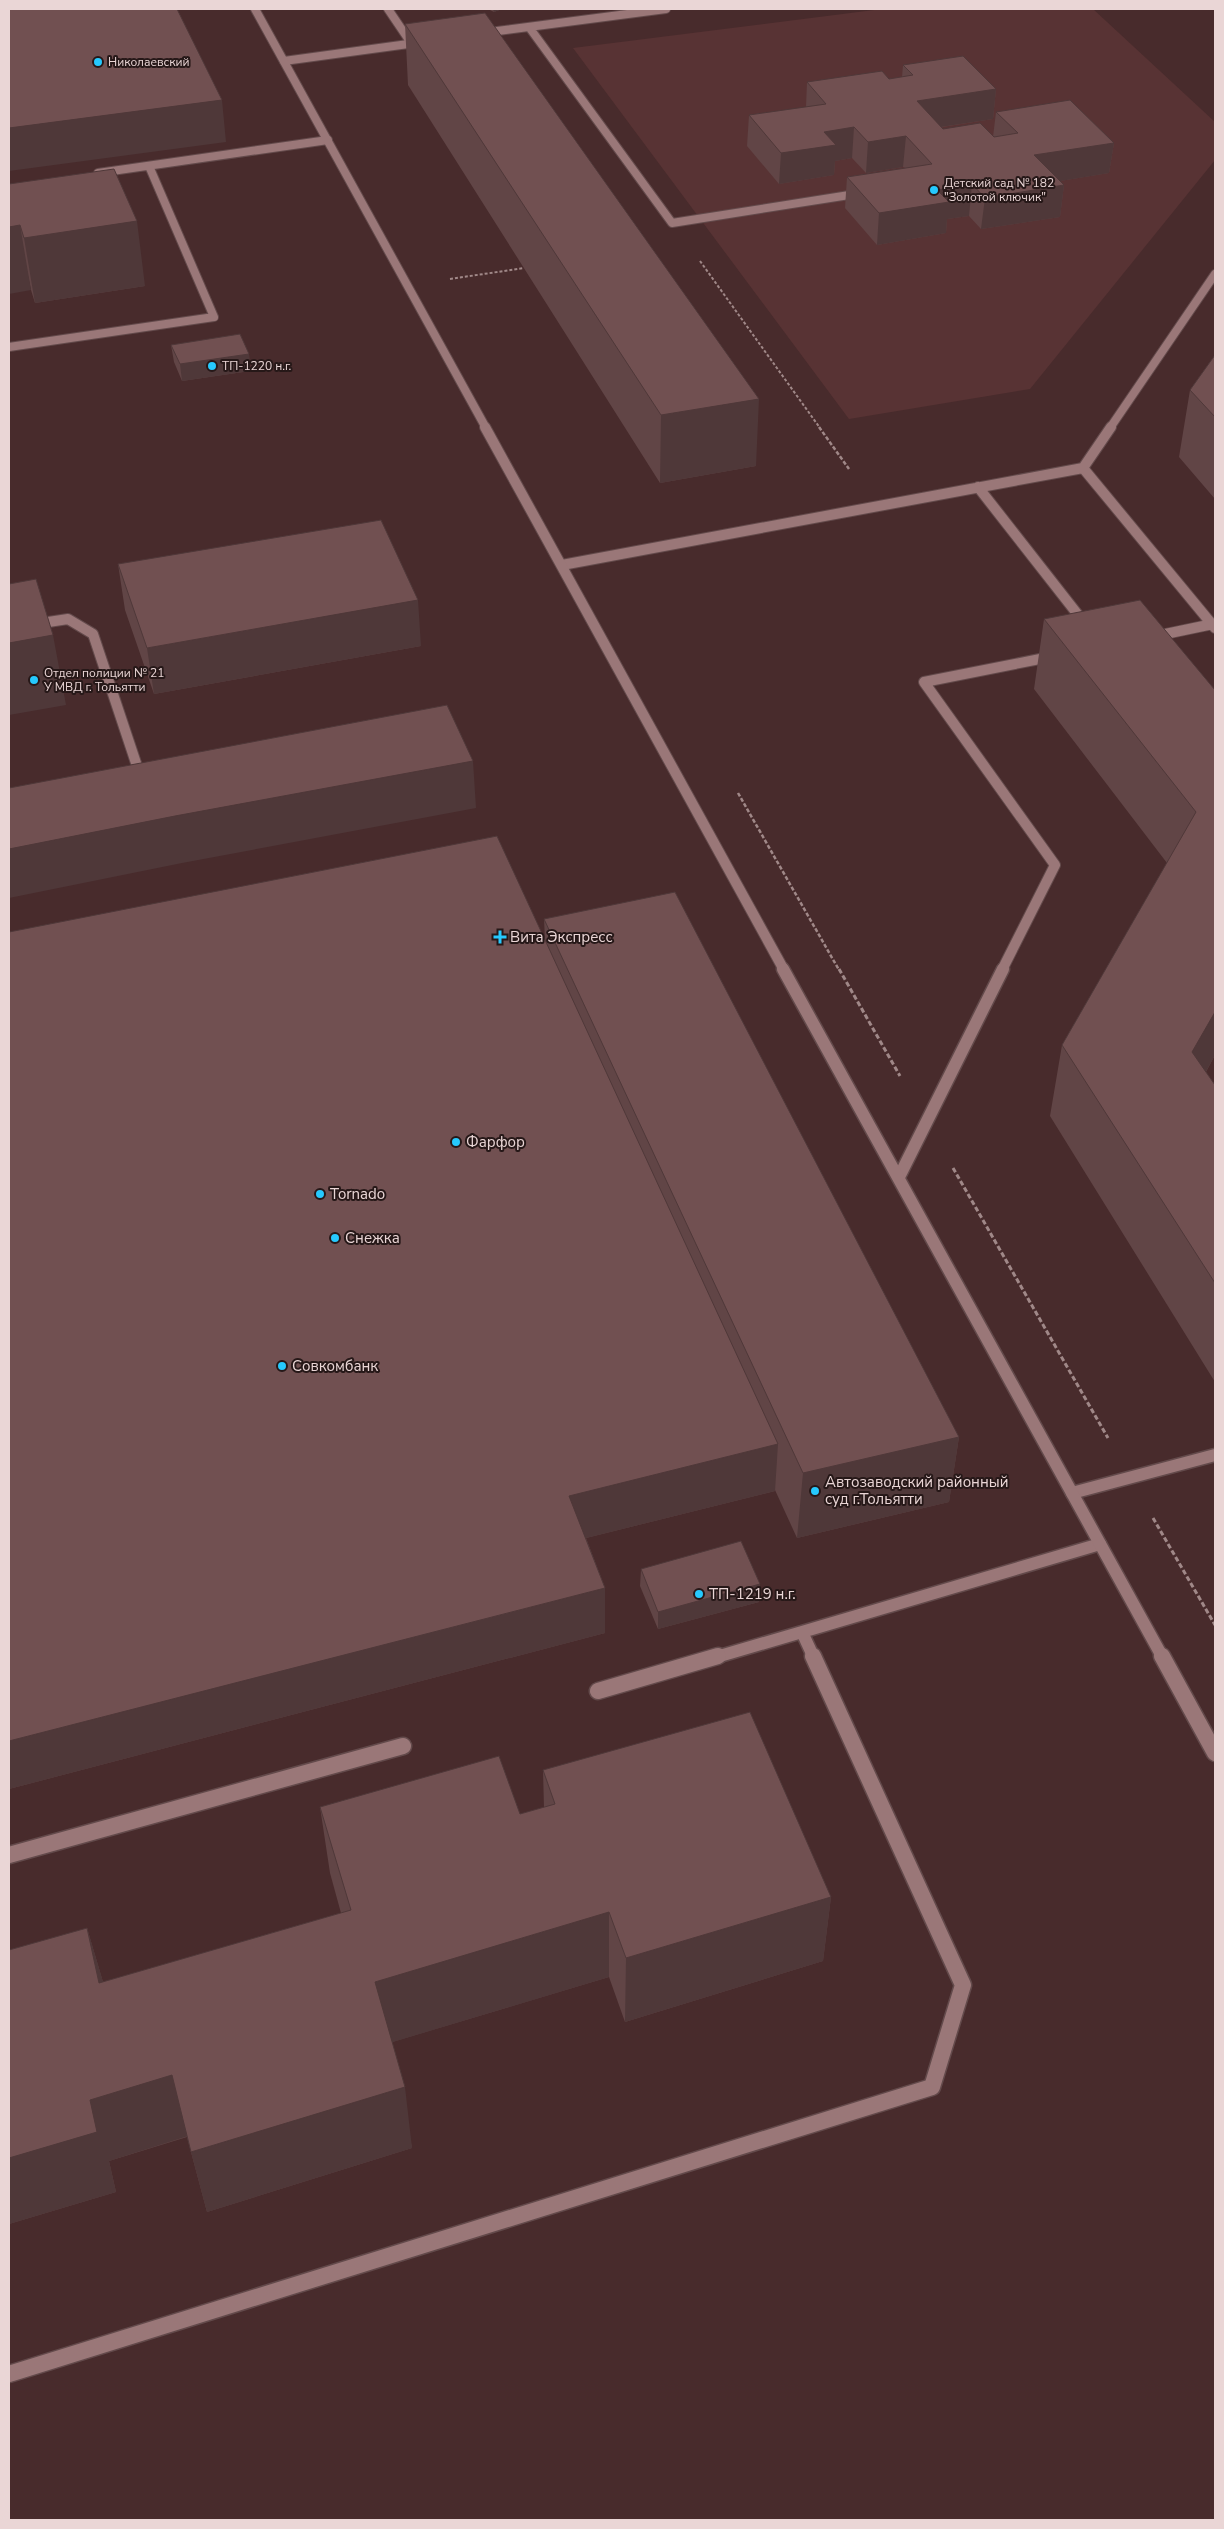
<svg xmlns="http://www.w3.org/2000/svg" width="1224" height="2529" viewBox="0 0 1224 2529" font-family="'Nunito Sans',sans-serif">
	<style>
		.built { fill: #583334 }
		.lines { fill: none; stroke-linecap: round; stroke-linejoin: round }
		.lane-far3-casing { stroke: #634a4b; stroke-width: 10 }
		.lane-far2-casing { stroke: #634a4b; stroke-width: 12 }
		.lane-far1-casing { stroke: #634a4b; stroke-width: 15 }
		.lane-casing { stroke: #634a4b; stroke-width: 19 }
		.street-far3-casing { stroke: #634a4b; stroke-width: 10 }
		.street-far2-casing { stroke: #634a4b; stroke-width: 12 }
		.street-far1-casing { stroke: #634a4b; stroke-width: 15 }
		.street-casing { stroke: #634a4b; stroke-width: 19 }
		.path-far2 { stroke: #a08888; stroke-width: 2; stroke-dasharray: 3 2; stroke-linecap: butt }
		.path-far1 { stroke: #a08888; stroke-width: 2.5; stroke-dasharray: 4 2; stroke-linecap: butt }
		.path { stroke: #a08888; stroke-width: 3; stroke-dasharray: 5 2.5; stroke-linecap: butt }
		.lane-far3 { stroke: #9a7778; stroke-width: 8 }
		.lane-far2 { stroke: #9a7778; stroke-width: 10 }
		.lane-far1 { stroke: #9a7778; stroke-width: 12 }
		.lane { stroke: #9a7778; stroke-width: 16 }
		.street-far3 { stroke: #9a7778; stroke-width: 8 }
		.street-far2 { stroke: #9a7778; stroke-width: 10 }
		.street-far1 { stroke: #9a7778; stroke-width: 12 }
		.street { stroke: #9a7778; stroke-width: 16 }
		.wall { fill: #614546 }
		.shaded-wall { fill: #4f3839 }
		.building { fill: #715051; stroke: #4f3839 }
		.poi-dot { fill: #26c9fe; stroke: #261818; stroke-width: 2 }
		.labels { text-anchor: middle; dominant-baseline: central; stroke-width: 4; stroke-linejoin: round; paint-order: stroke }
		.far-poi-label { font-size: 12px; fill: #ead6d6; stroke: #261818; text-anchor: start }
		.poi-label { font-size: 15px; fill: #ead6d6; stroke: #261818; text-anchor: start }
	</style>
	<rect width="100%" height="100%" fill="#482b2c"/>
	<!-- built -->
	<path class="built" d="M882,9h211l122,113v38l-185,229 -181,30 -276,-371z"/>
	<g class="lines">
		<!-- lane-far3 casing -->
		<g class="lane-far3-casing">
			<path id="lane-far3" d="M388,9l23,34
				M529,27l143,196 190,-30
				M482,33l184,-24
				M284,61l139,-19
				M98,173l230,-33
				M9,347l205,-30 -65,-151
				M1110,428l105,-154"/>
		</g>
		<!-- lane-far2 casing -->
		<g class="lane-far2-casing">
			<path id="lane-far2" d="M1083,468l132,160
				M978,487l108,138
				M562,565l521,-97 28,-41
				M9,628l59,-9 25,15 46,138
				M1151,637l62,-13
				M1002,970l53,-105 -131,-183 131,-26"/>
		</g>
		<!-- lane-far1 casing -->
		<g class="lane-far1-casing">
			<path id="lane-far1" d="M899,1177l104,-208
				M1072,1493l143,-38
				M713,1658l89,-26
				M814,1658l-12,-26 298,-88"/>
		</g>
		<!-- lane casing -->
		<g class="lane-casing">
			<path id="lane" d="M598,1691l120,-35
				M9,1855l394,-109
				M9,2374l923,-287 31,-102 -150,-329"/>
		</g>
		<!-- street-far3 casing -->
		<g class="street-far3-casing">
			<path id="street-far3" d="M255,9l231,419"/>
		</g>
		<!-- street-far2 casing -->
		<g class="street-far2-casing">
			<path id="street-far2" d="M485,427l299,543"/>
		</g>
		<!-- street-far1 casing -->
		<g class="street-far1-casing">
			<path id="street-far1" d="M783,969l380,689"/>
		</g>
		<!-- street casing -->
		<g class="street-casing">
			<path id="street" d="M1162,1656l53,97"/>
		</g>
		<!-- path-far2 -->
		<path class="path-far2" d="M700,261l120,167
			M450,279l74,-11"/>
		<!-- path-far1 -->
		<path class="path-far1" d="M819,427l30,42
			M738,793l101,177"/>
		<!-- path -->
		<path class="path" d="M839,969l61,107
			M953,1168l155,270
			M1153,1518l62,107"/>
		<!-- lane-far3 -->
		<use href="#lane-far3" class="lane-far3"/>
		<!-- lane-far2 -->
		<use href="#lane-far2" class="lane-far2"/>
		<!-- lane-far1 -->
		<use href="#lane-far1" class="lane-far1"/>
		<!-- lane -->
		<use href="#lane" class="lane"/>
		<!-- street-far3 -->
		<use href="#street-far3" class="street-far3"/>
		<!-- street-far2 -->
		<use href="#street-far2" class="street-far2"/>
		<!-- street-far1 -->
		<use href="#street-far1" class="street-far1"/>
		<!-- street -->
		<use href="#street" class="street"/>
	</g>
	<!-- wall -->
	<path class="wall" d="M488,9h14l-8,3z
		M405,24l351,442 -96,17 -252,-398z
		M903,65l93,24 -3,30 -51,8 1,2 50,8 3,-25 118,31 -5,30 -49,8 4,4 -4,32 -79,12 -12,-13 -22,3 -1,14 -69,12 -32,-37 2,-31 58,-9 -2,-1 -37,6 -14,-15 -17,3 -1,14 -55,9 -32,-38 2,-31 57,-8 1,-25 82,-3 13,-2z
		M9,184l136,102 -110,17 -4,-13z
		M171,345l78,9 1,17 -68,10 -8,-19z
		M1215,355v144l-36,-42 11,-67z
		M118,564l303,82 -267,48 -29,-84z
		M1044,619l171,71v365l-9,17 9,13v297l-165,-266 12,-71 105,-182 -133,-174z
		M544,919l415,518 -10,65 -152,36 -22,-48v1l-189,47 19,50v45l-596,156v-857l536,8z
		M641,1569l119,15 -1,18 -101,27 -18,-43z
		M543,1770l288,127 -8,64 -198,61 -16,-45 -217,65 20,106 -205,64 -20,-75 -78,24 7,31 -107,32 78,-296 16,54 238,-69 -11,-40 -10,-66 200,7 24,-6z"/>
	<!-- shaded-wall -->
	<path class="shaded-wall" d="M493,9h9l-8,3z
		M996,89l-3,30 -79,12 3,-30z
		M222,100l4,42 -217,29v-43z
		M854,127l-2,31 -17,3 -1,14 -55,9 2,-31 43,-21z
		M906,136l-3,31 -37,6 2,-31z
		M1114,143l-5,30 -79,13 4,-31z
		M972,184l-3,32 -22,3 -1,14 -69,12 2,-32 58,-23z
		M1064,185l-4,32 -79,12 4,-31z
		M137,221l8,65 -110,17 -11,-65z
		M20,225l11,65 -22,4v-67z
		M249,354l1,17 -68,10 -2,-17z
		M759,399l-3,67 -96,17 1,-68z
		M418,600l3,46 -267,48 -7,-46z
		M53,635l13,70 -57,10v-72z
		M473,761l3,47 -294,55 -173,35v-49l166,-33z
		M1215,1012v43l-38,69 15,-72z
		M959,1437l-10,65 -152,36 6,-65z
		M778,1444l-3,47 -205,51 -1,-46z
		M760,1584l-1,18 -101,27v-17z
		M605,1588v45l-596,156v-48z
		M831,1897l-8,64 -198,61 1,-64z
		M609,1912v65l-226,68 -8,-63z
		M87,1928l19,64 -7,-9z
		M172,2075l16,61 -79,25 7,31 -107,32v-66l81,-58z
		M405,2087l7,61 -205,64 -16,-60z"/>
	<!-- building -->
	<path class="building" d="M9,9h168l45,91 -213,28z
		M485,13l274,386 -98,16 -256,-391z
		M963,56l33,33 -79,12 26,28 37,-6 14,14 24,-4 -22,-21 74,-12 44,43 -80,12 30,30 -79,13 -13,-14 -35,6 12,12 -70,11 -32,-36 85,-13 -26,-28 -38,6 -14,-15 -30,5 12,13 -55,8 -32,-38 77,-11 -19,-22 75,-11 7,8 24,-4 -10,-10z
		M114,169l23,52 -113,17 -4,-13 -11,2v-43z
		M240,334l9,20 -69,10 -9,-19z
		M1215,355v62l-25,-27z
		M381,520l37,80 -271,48 -29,-84z
		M36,579l17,56 -44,8v-59z
		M1140,600l75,90v322l-23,40 23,33v198l-153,-238 134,-233 -152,-193z
		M447,705l26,56 -298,55 -166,33v-61z
		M497,836l281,608 -209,52 36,92 -596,153v-809z
		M675,892l284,545 -156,36 -259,-554z
		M741,1541l19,43 -102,28 -17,-43z
		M750,1712l81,185 -205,61 -17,-46 -234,70 30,105 -214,65 -19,-77 -82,25 7,32 -88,26v-208l78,-22 12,55 252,-73 -31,-103 179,-51 21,58 35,-10 -12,-34z"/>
	<!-- markers -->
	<g class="poi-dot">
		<circle cx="98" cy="62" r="5"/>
		<circle cx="934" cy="190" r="5"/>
		<circle cx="212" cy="366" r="5"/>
		<circle cx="34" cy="680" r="5"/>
		<path d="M497.5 929.5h5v5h5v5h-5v5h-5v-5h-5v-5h5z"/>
		<circle cx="456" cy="1142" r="5"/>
		<circle cx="320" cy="1194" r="5"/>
		<circle cx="335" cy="1238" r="5"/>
		<circle cx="282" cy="1366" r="5"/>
		<circle cx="815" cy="1491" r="5"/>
		<circle cx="699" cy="1594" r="5"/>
	</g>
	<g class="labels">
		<!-- far-poi labels -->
		<g class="far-poi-label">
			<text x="108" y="62">Николаевский</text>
			<text x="944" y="183">Детский сад № 182<tspan x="944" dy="14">"Золотой ключик"</tspan></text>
			<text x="222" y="366">ТП-1220 н.г.</text>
			<text x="44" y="673">Отдел полиции № 21<tspan x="44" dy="14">У МВД г. Тольятти</tspan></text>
		</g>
		<!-- poi labels -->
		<g class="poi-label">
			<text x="510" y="937">Вита Экспресс</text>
			<text x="466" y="1142">Фарфор</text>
			<text x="330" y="1194">Tornado</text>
			<text x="345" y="1238">Снежка</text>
			<text x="292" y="1366">Совкомбанк</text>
			<text x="825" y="1482">Автозаводский районный<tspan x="825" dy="17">суд г.Тольятти</tspan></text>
			<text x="709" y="1594">ТП-1219 н.г.</text>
		</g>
	</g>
	<!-- border -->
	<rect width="1224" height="2529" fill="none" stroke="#ead6d6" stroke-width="20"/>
</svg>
